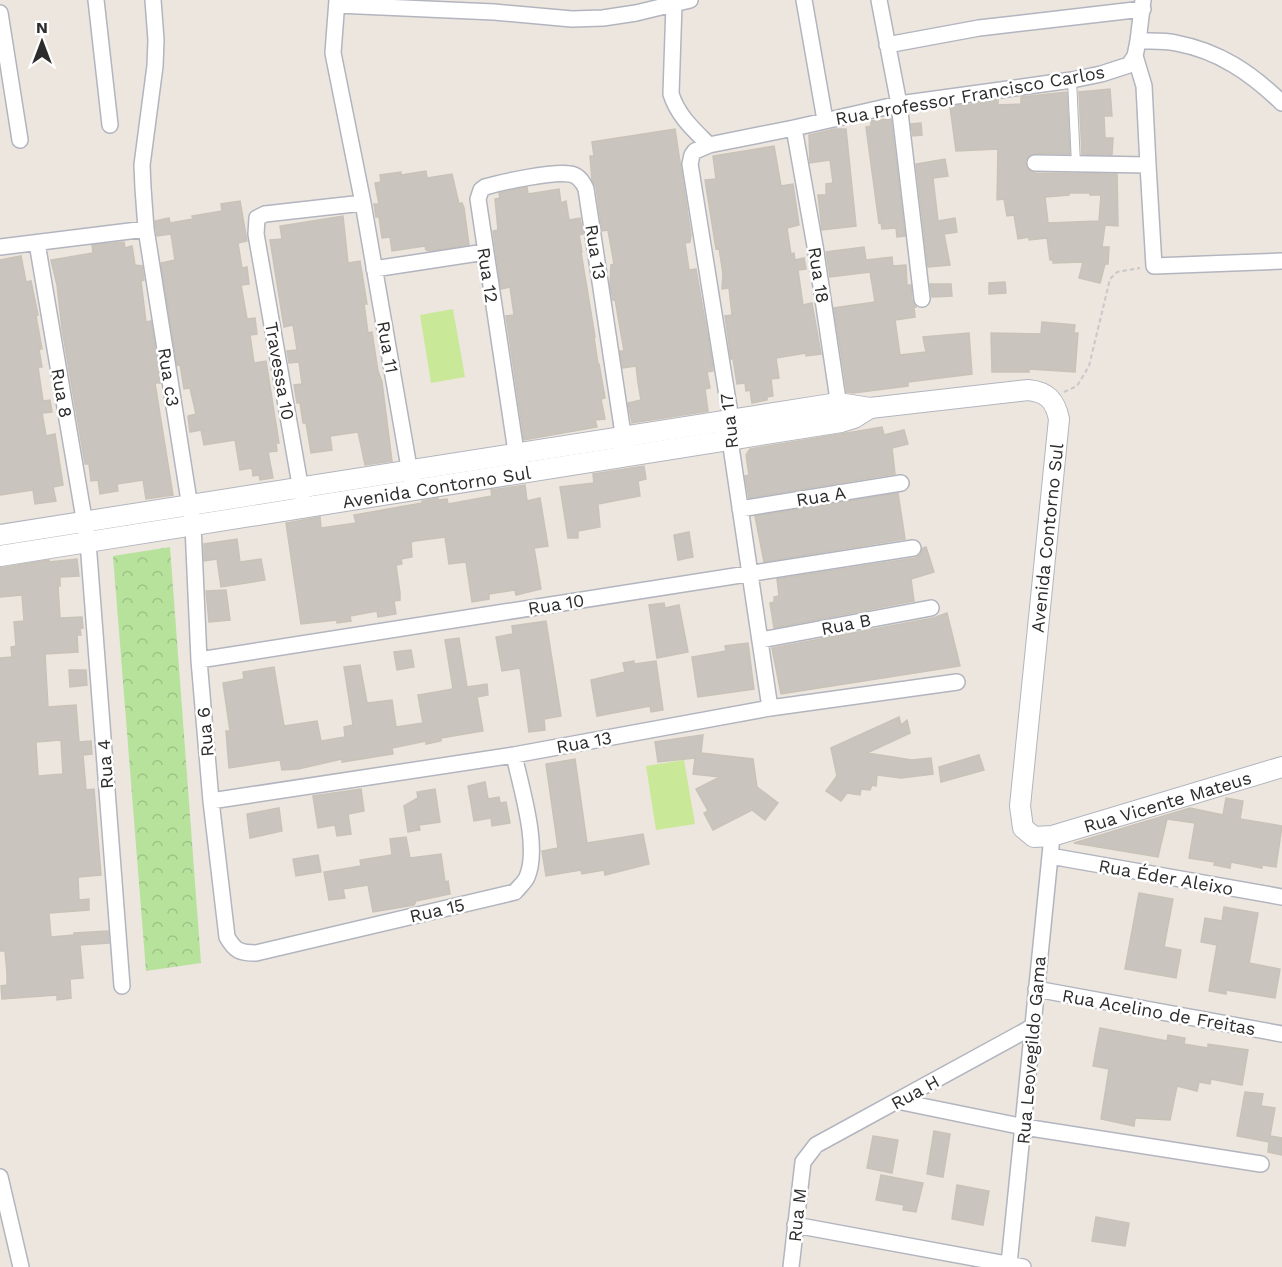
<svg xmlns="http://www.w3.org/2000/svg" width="1282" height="1267" viewBox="0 0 1282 1267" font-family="'Work Sans',sans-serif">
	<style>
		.forest { fill: url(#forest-crowns) }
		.pitch { fill: #cae998 }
		.building { fill: #c9c4bd; stroke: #c9c2b8; stroke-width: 1.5; fill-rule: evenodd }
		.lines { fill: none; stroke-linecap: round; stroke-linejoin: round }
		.service-casing { stroke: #b2b5bf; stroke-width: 10 }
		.minor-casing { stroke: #b2b5bf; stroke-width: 18 }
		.tertiary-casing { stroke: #b2b5bf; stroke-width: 22 }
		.path { stroke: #c8c8c8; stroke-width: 2; stroke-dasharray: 4.5 3; stroke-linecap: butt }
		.service { stroke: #fff; stroke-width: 8 }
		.minor { stroke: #fff; stroke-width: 15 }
		.tertiary { stroke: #fff; stroke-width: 20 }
		.labels { text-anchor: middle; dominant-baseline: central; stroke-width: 5; stroke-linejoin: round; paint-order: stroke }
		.street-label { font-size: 18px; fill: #2c2c2c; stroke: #fff }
	</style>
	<defs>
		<pattern id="forest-crowns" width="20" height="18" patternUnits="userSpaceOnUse" patternTransform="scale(1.5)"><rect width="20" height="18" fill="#b7e29c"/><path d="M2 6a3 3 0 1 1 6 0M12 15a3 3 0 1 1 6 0" fill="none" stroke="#9ec287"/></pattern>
	</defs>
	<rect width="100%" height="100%" fill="#ede6de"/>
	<!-- forest -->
	<path class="forest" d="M170,547l31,416 -55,8 -33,-415z"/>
	<!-- pitch -->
	<path class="pitch" d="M453,309l12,68 -34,6 -11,-68z
		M684,760l11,64 -39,6 -10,-64z"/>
	<!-- building -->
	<path class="building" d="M1110,89l2,27h-8l1,22h8l-1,17 -30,-1 -3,-62z
		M1067,92l3,62 -35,-1 -8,5 -2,5 5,8 5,2 82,1 1,52 -13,-1 -3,22h7l-1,17h-3l-5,19 -21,-5 4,-16 -30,1v-3h-3l-3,-22 -18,2v-3l-11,2 -4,-24 -7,1 -3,-17 -7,1 1,-51 -42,2 -6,-44 48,-7v5l23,-1v-7zM1069,193h21v2h11l-2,26 -51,2 -3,-26 24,-2z
		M891,119l14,117 -8,1 -1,-9 -14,1 -1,-7 -2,1 -13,-96 5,-1v-5z
		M921,123l1,12 -9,1 -2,-12z
		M675,129l16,106 -1,7 -5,1 4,27 7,-1 16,92 1,10 -6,1 3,16 -5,1 3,22 -76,12 -4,-20 13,-3 -3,-17 -2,-17 -13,2 -3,-17h4l-9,-52 -2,1 -3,-15 1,-20 3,-1 -6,-34 -6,1 -6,-44 -4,-7 -2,-24h4l-2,-14z
		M835,129h11l10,97 -34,4 -4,-35h8v-11l7,-1 -3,-23 -20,3 -1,-28z
		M774,146l7,40 12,-2 6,41 -12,3 4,26 3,-1 1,7 9,-2 2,11 -8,1 5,35 9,-2 9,51 -15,2v-3l-30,5 3,20 -8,1 2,17 -6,1v3l-15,3 -2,-13 -4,1 -1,-8 -8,1 -4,-25h-2l-6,-43 7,-1 -3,-27 -7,1 1,-15 -4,-26 -3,1 -11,-69 11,-1 -3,-23z
		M945,159l3,17 -15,2 5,43 17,-3 2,14 -13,2 6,31 -22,2 -12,-103z
		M426,171l1,7 25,-4 7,30 3,-1 2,5 5,37 -40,6 -3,-1 -1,-4 -33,5 -2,-14 -8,1 -3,-21h-3l-2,-13h5l-4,-21 6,-1 -1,-7 21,-3v3z
		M527,187l1,7 31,-5 2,14 5,-2 3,19 11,-2 3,16 -4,1 3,17h-1l14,85h-1l4,27h1l6,34 -4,1 4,20 -10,1 2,7 -73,13 -18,-124 8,-1 -4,-28 -9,2 -8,-58 5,-1 -3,-31 5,-1 -1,-5z
		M240,201l7,40 -9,2 4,25 5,-1 2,17 -8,1 6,34 8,-1 2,16 -7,1 4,28 12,-2 13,82h-3l1,8 -9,1 5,26 -13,2 -1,-5 -6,1 -1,-8 -12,2 -5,-30 -31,5 -3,-15 -11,2 -2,-16 8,-2 -6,-26 -6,1 -4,-25 -3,1 -16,-102 14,-3 -4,-26 -14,2 -2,-15 14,-3 1,5 23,-4 -1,-3 30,-5 -1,-7z
		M343,216l5,47 12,-2 7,43h-3l4,29 4,-1 6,39 4,11 10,79 -27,4 -7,-33 -28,4 2,14 -21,3 -5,-30h-3l-3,-20h-3l-3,-18 8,-1 -3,-22 -10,1 -2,-12 10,-1 -4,-25 -9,2 -14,-87 12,-1 -2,-13z
		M124,242l1,6 7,-2 3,19 7,1 2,14 -3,1 5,41 5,-1 7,47 2,15h-5l18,112 -27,4 -3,-19 -26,4 1,7 -18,3 -2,-14 -7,1 -2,-17h-4l-23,-135 -5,-44 -6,-25 42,-7 -1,-8z
		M864,247l2,13 26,-3 1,9 13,-1 1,20h4l1,15 4,7h-2l1,10 -20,3 5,35 26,-3 -3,-15 46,-4 3,41 -64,8v4l-55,7 -6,-1 -13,-84 41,-6 -5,-30 -40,5 -4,-25z
		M21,256l5,26 5,-1 7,34 -2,1 6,33h-3l3,18h-4l5,34 7,-1 2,12 -10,1 4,23 9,-2 8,51 -10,2 3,14 -21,3 -2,-14 -33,5v-235z
		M1005,282l1,11 -17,1v-11z
		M930,284h21l1,12 -20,1z
		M1042,322l33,3 -1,8h4l-3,39 -46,-3v3h-37l-1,-39 50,1z
		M882,427l2,8 20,-5 4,14 -16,4 3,26 -146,24 -4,-22 4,-1 -3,-20 4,-6z
		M644,466l2,13 -8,2 2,15 -42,8 2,23 -22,4v7h-10l-8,-51 34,-4 -1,-9z
		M525,485l2,16 13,-3 8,48 -14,2 7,41 -25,6 -1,-5 -26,4v5l-17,3 -6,-40 -17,2 -4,-27 -30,4 -4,1 1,15 -11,2 1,5 -6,1 4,28v7l-6,1 2,13 -18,3 -1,-6 -27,5 1,5 -14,2v-3l-36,4 -15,-101 34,-6 1,11 35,-5 -2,-8 68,-12v-2l16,-3v2l9,-1 1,5 44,-8 -1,-6z
		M898,493l7,46 -141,23 -9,-46z
		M689,532l4,25 -15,3 -4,-25z
		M237,539l3,23 21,-3 4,21 -44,7 -4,-28 -13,2v-17z
		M926,547l8,25 -23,7 3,22 -140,27 -4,-25 4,-1v-5l5,-1 -2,-17 138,-21 5,-3 3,-7z
		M77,559l2,17 -19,1v9h-2l2,32 22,-1 1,11 -3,1 1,6h-4l1,17 -33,2 3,53 28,-2 3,37 12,-1 1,13 -9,1 3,35 8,-1 7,86 -23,2 1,23 10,-1v11l-40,3 2,24 23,-2v-2l34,-2 1,12 -29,2 3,33 -13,1 1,19 -14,2v-5l-55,4 -1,-13 6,-1v-12l-2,-22h-5v-293l12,-1 -1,-10 5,-1 -2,-24 10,-1 -2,-26 -22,2v-29l49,-8v2zM61,740l2,34 -25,2 -2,-34z
		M226,590l4,30 -21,2 -3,-31z
		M664,603l1,5 14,-3 9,47 -31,6 -8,-53z
		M947,613l13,53 -179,28 -9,-46 161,-30z
		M546,621l15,95 -17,3 1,11 -16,2 -9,-64 -18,3 -6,-34 17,-3 -1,-8z
		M459,638l8,49 20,-3 1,11 -11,2 6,34 -42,7v3l-15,3v-3l-34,7 1,6 -51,8v-3l-44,10 -16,1 -2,-10 -51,8 -3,-37h4l-7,-48 21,-4 -1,-7 31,-5 10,59 33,-5 4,20 24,-4 -1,-10 9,-2 -9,-58 16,-2 7,38 25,-3 4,27 27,-4 -5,-28 35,-6 -8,-49z
		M748,643l6,46 -56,8 -6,-40 34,-6 -1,-5z
		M411,650l3,17 -17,3 -3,-18z
		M634,661v3l22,-3 7,49 -12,2 -1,-6 -53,10 -6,-36 34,-8 -2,-9z
		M69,670h17l1,15 -17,2z
		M899,717l2,8 6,-5 3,13 -43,20 45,7 19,-2 2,16 -32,4 -24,-3 -1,11 -4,-1 -2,5 -9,-1 -1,6 -13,-2 -6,8 -15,-10 11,-15 -6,-28z
		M703,735l-2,18 52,6 4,28 21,16 -13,17 -13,-10 -39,20 -9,-17 4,-2 -12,-22 24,-12 -27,-3 2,-16 -37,4 -3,-20z
		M979,755l5,15 -43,12 -2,-15z
		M575,759l12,84 56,-9 6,30 -44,11 -1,-5 -22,4 -1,-4 -35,6 -4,-25 16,-3 -12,-84z
		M485,782l3,17 11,-2 1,6 6,-1 4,21 -18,3 -1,-8 -17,3 -6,-35z
		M361,789l3,22 -16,3 3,20 -14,2 -2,-11 -17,3 -5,-32z
		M435,789l5,33 -21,3 1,5 -12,2 -4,-26 14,-8 -1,-6z
		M1226,798l17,3 -3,18 42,7 -6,41 -14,-2v3l-31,-6 -1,6 -16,-3 1,-3 -26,-4 6,-35 -28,-4 -9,38 -84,-14 116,-35 33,7z
		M279,808l3,23 -32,7 -3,-24z
		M406,837l4,21 31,-4 4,28 3,-1 2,13 -34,7 -2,4 -41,7 -5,-27 -25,4 2,9 -16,2 -5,-28 37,-6 -1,-6 32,-5 -2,-16z
		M318,855l3,17 -25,4 -3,-17z
		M1139,893l34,6 -9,48 17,3 -5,28 -51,-9z
		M1224,907l34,6 -9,50 31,6 -5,29 -49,-8v4l-17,-3 8,-46 -16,-3 4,-24 17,3z
		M1100,1028l67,13 1,-6 17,3 -1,6 24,4v-4l40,6 -6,35 -31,-6 -1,5 -11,-2 -2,9 -20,-5 -7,34 -35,-2 -1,8 -33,-7 8,-50 -16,-3z
		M1245,1092l18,2 -2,12 14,2 -5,28 12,2v17l-14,-3 1,-10 -32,-6z
		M934,1131l16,3 -7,43 -16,-3z
		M873,1136l25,4 -6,33 -25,-5z
		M881,1175l42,8 -7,29 -13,-2 1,-5 -28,-5z
		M957,1185l32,6 -6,34 -31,-6z
		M1096,1217l33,6 -4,23 -33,-5z"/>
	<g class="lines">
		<!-- service casing -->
		<g class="service-casing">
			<path id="service" d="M1072,80l4,84"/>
		</g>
		<!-- minor casing -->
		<g class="minor-casing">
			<path id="minor" d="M96,0l14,125
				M153,0l3,40 -1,26 -13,99 1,23 3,41 47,297 6,134 12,141 16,136c8,14 13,16 29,16l259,-61c4,-5 10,-10 12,-15 13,-30 -6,-89 -13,-122
				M337,0l-4,53 30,150 48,276
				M804,0l21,120
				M879,0l20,104 23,195
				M674,4l-3,90c7,22 22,35 38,51
				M337,5l157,7 78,7 31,-1 33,-5 54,-13
				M0,13l20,127
				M1138,41c13,0 26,-1 38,2 43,8 75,30 106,60
				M887,45l92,-17 164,-19
				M1135,56l9,30 4,79
				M794,128l21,118 25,167
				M1035,163l113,2 6,101 128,-5
				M37,243l51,299 34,444
				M0,247l146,-18
				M374,269l111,-17
				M518,465l-40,-266 3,-9 4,-3c17,-5 68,-16 85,-13 8,1 13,8 16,15l39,258
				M302,496l-46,-262 1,-16 8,-4 98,-11
				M740,509l161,-26
				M761,640l170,-32
				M199,660l714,-112
				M770,708l-40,-268 1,-20 -41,-256 2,-9 3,-4 14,-6 85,-17 105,-24 173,-24 29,-6 28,-9 6,-9 3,-15 5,-41
				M211,801l303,-46 256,-47 187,-26
				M1050,856l232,41
				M1036,989l246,45
				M897,1101l127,26 237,37
				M0,1177l21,90
				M795,1225l228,42
				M1009,1264l43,-428
				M791,1267l12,-105 13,-17 216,-118"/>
		</g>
		<!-- tertiary casing -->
		<g class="tertiary-casing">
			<g id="tertiary">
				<path id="s1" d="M0,535l838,-132 32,5 158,-18c19,2 27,10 31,29l-39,387 3,22 11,9 18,-1 230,-69"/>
				<path id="s2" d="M0,556l841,-134 13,-4 16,-10"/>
			</g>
		</g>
		<!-- path -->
		<path class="path" d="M1064,392l13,-6 12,-20 21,-87 7,-7 23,-4"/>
		<!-- service -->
		<use href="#service" class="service"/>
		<!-- minor -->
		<use href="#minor" class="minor"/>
		<!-- tertiary -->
		<use href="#tertiary" class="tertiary"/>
	</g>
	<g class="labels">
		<!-- street labels -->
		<g class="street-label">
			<text transform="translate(970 95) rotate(-10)">Rua Professor Francisco Carlos</text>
			<text transform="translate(596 252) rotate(81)">Rua 13</text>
			<text transform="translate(488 275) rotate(81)">Rua 12</text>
			<text transform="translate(819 275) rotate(81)">Rua 18</text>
			<text transform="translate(388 347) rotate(80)">Rua 11</text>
			<text transform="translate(280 371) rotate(80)">Travessa 10</text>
			<text transform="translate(169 377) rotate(81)">Rua c3</text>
			<text transform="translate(62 393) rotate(80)">Rua 8</text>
			<text transform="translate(729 421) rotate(-96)">Rua 17</text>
			<text stroke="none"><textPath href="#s2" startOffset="442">Avenida Contorno Sul</textPath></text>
			<text transform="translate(821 496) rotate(-9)">Rua A</text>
			<text transform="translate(1047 538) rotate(-84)">Avenida Contorno Sul</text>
			<text transform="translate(556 604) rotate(-9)">Rua 10</text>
			<text transform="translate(846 624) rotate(-11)">Rua B</text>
			<text transform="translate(205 732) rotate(-95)">Rua 6</text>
			<text transform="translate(584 742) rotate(-10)">Rua 13</text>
			<text transform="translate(105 764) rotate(-94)">Rua 4</text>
			<text stroke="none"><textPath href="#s1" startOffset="1650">Rua Vicente Mateus</textPath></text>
			<text transform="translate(1166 877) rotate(10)">Rua Éder Aleixo</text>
			<text transform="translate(437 910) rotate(-13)">Rua 15</text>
			<text transform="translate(1159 1012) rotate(10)">Rua Acelino de Freitas</text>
			<text transform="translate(1031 1050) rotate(-85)">Rua Leovegildo Gama</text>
			<text transform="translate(915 1092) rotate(-29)">Rua H</text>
			<text transform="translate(797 1215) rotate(-84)">Rua M</text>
		</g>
	</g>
	<!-- north arrow -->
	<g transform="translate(42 42)" stroke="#ffffff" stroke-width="4.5" paint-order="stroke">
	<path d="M0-4.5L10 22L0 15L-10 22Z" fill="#2c2c2c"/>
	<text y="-9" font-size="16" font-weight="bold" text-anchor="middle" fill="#2c2c2c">N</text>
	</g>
</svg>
